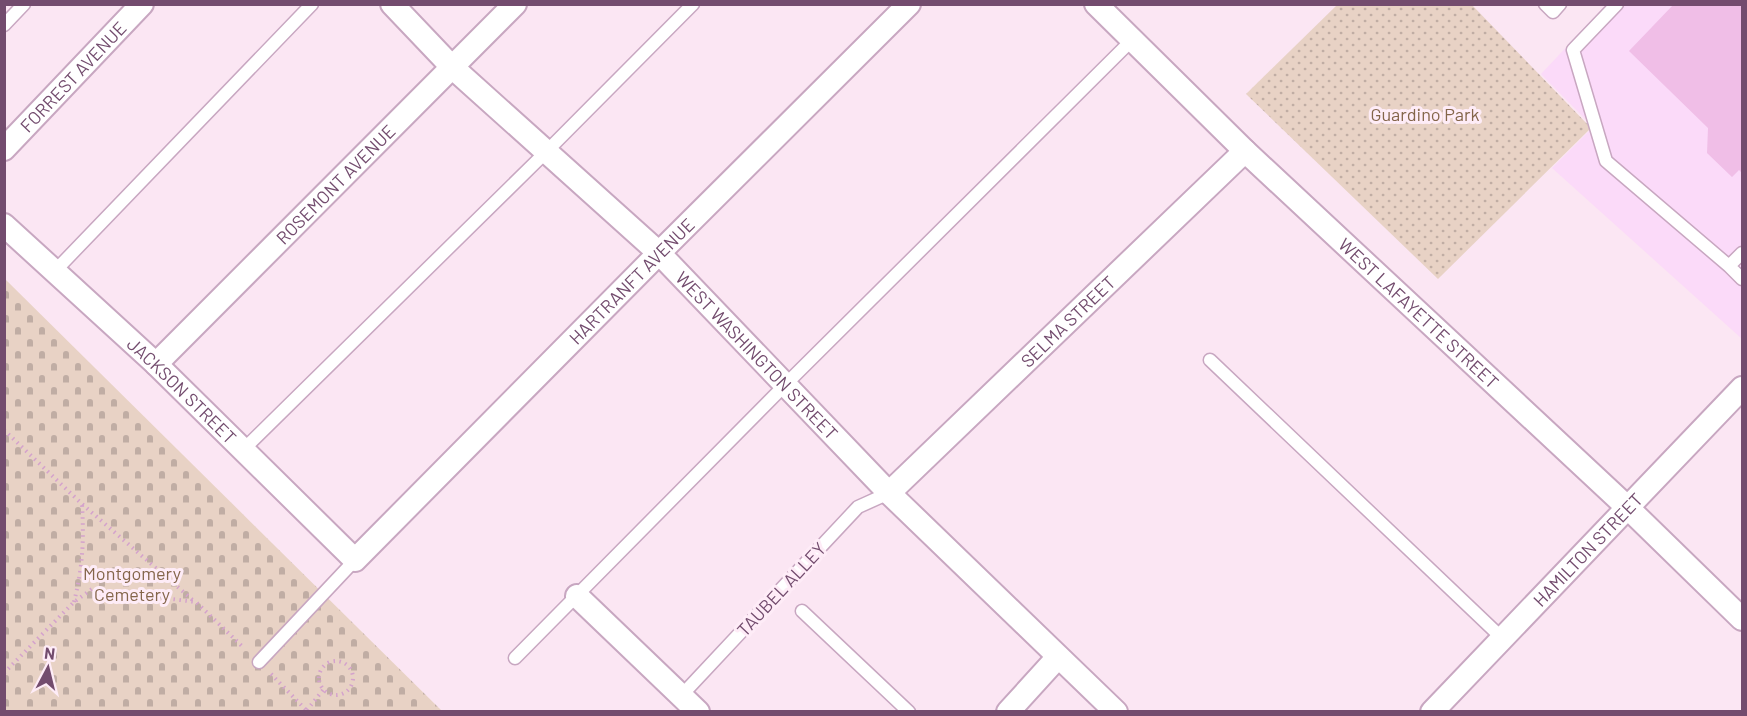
<svg xmlns="http://www.w3.org/2000/svg" width="1747" height="716" viewBox="0 0 1747 716" font-family="Barlow,sans-serif">
	<style>
		.commercial { fill: #fbdaf9 }
		.cemetery { fill: url(#cemetery-stones) }
		.park { fill: url(#park-dots) }
		.shadow { fill: #0003 }
		.building { fill: #f0bee7 }
		.lines { fill: none; stroke-linecap: round; stroke-linejoin: round }
		.service-casing { stroke: #c8a7c1; stroke-width: 15 }
		.minor-casing { stroke: #c8a7c1; stroke-width: 26 }
		.path { stroke: #d4a2cc; stroke-width: 4; stroke-dasharray: 1.5 4.5; stroke-linecap: butt }
		.service { stroke: #fff; stroke-width: 12 }
		.minor { stroke: #fff; stroke-width: 22 }
		.labels { text-anchor: middle; dominant-baseline: central; stroke-width: 6; stroke-linejoin: round; paint-order: stroke }
		.street-label { font-size: 18px; fill: #734c6e; stroke: #feecf7 }
		.park-label { font-size: 18px; fill: #84654a; stroke: #feecf7 }
	</style>
	<defs>
		<pattern id="cemetery-stones" width="16" height="16" patternUnits="userSpaceOnUse" patternTransform="scale(1.5)"><rect width="16" height="16" fill="#e8d2c5"/><path d="M2 7V4a2 2 0 0 1 4 0v3zM10 15v-3a2 2 0 0 1 4 0v3z" fill="#c0ada4"/></pattern>
		<pattern id="park-dots" width="8" height="8" patternUnits="userSpaceOnUse" patternTransform="scale(1.5)"><rect width="8" height="8" fill="#e8d2c5"/><path d="M2 2h.1M6 6h.1" fill="none" stroke="#c0ada4" stroke-width="1.8" stroke-linecap="round"/></pattern>
	</defs>
	<rect width="100%" height="100%" fill="#fbe6f3"/>
	<!-- commercial -->
	<path class="commercial" d="M1606,5h136v331l-1,2 -189,-170 41,-41 -52,-53z"/>
	<!-- cemetery -->
	<path class="cemetery" d="M5,279l437,432h-437z"/>
	<!-- park -->
	<path class="park" d="M1337,5h135l119,123 -153,151 -192,-185z"/>
	<!-- shadow -->
	<path class="shadow" d="M1677,4h65v167l-33,-43z"/>
	<!-- building -->
	<path class="building" d="M1674,4h68v169l-3,-3 -7,7 -25,-24 1,-25 -79,-77z"/>
	<g class="lines">
		<!-- service casing -->
		<g class="service-casing">
			<path id="service" d="M1545,4l8,8 7,-8
				M1617,4l-44,46 33,111 123,105 13,-13
				M4,25l20,-21
				M1729,266l13,13
				M54,272l258,-268
				M1210,360l292,278
				M243,450l303,-298 147,-148
				M802,611l107,101
				M515,658l270,-273 347,-345
				M259,662l96,-102
				M681,696l177,-189 31,-14"/>
		</g>
		<!-- minor casing -->
		<g class="minor-casing">
			<g id="minor">
				<path id="s1" d="M392,4l60,63 207,186 230,240 227,219"/>
				<path id="s2" d="M1096,4l149,147 382,356 115,112"/>
				<path id="s3" d="M4,149l138,-145"/>
				<path id="s4" d="M4,225l152,139 199,196 304,-307 250,-249"/>
				<path id="s5" d="M156,364l359,-360"/>
				<path id="s6" d="M889,493l356,-342"/>
				<path d="M577,596l121,116"/>
				<path d="M1008,712l50,-55"/>
				<path id="s7" d="M1432,712l310,-324"/>
			</g>
		</g>
		<!-- path -->
		<path class="path" d="M4,430l78,74 113,98
			M74,602c9,-36 10,-62 8,-98
			M319 678a17 17 0 1 1 34 0a17 17 0 1 1-34 0Z
			M4,673l70,-71 18,-13 104,13 48,46
			M271,674l37,38
			M307,710l16,-20"/>
		<!-- service -->
		<use href="#service" class="service"/>
		<!-- minor -->
		<use href="#minor" class="minor"/>
	</g>
	<g class="labels">
		<!-- street labels -->
		<g class="street-label">
			<text stroke="none"><textPath href="#s3" startOffset="100">FORREST AVENUE</textPath></text>
			<text stroke="none"><textPath href="#s5" startOffset="254">ROSEMONT AVENUE</textPath></text>
			<text stroke="none"><textPath href="#s4" startOffset="878">HARTRANFT AVENUE</textPath></text>
			<text stroke="none"><textPath href="#s2" startOffset="447">WEST LAFAYETTE STREET</textPath></text>
			<text stroke="none"><textPath href="#s6" startOffset="248">SELMA STREET</textPath></text>
			<text stroke="none"><textPath href="#s1" startOffset="507">WEST WASHINGTON STREET</textPath></text>
			<text stroke="none"><textPath href="#s4" startOffset="243">JACKSON STREET</textPath></text>
			<text stroke="none"><textPath href="#s7" startOffset="225">HAMILTON STREET</textPath></text>
			<text transform="translate(781 589) rotate(-47)">TAUBEL ALLEY</text>
		</g>
		<!-- park labels -->
		<g class="park-label">
			<text x="1425" y="114">Guardino Park</text>
			<text x="132" y="573">Montgomery<tspan x="132" dy="21">Cemetery</tspan></text>
		</g>
	</g>
	<!-- border -->
	<rect width="1747" height="716" fill="none" stroke="#734c6e" stroke-width="12"/>
	<!-- north arrow -->
	<g transform="translate(48 668) rotate(7)" stroke="#feecf7" stroke-width="4.5" paint-order="stroke">
	<path d="M0-4.5L10 22L0 15L-10 22Z" fill="#734c6e"/>
	<text y="-9" font-size="16" font-weight="bold" text-anchor="middle" fill="#734c6e">N</text>
	</g>
</svg>
